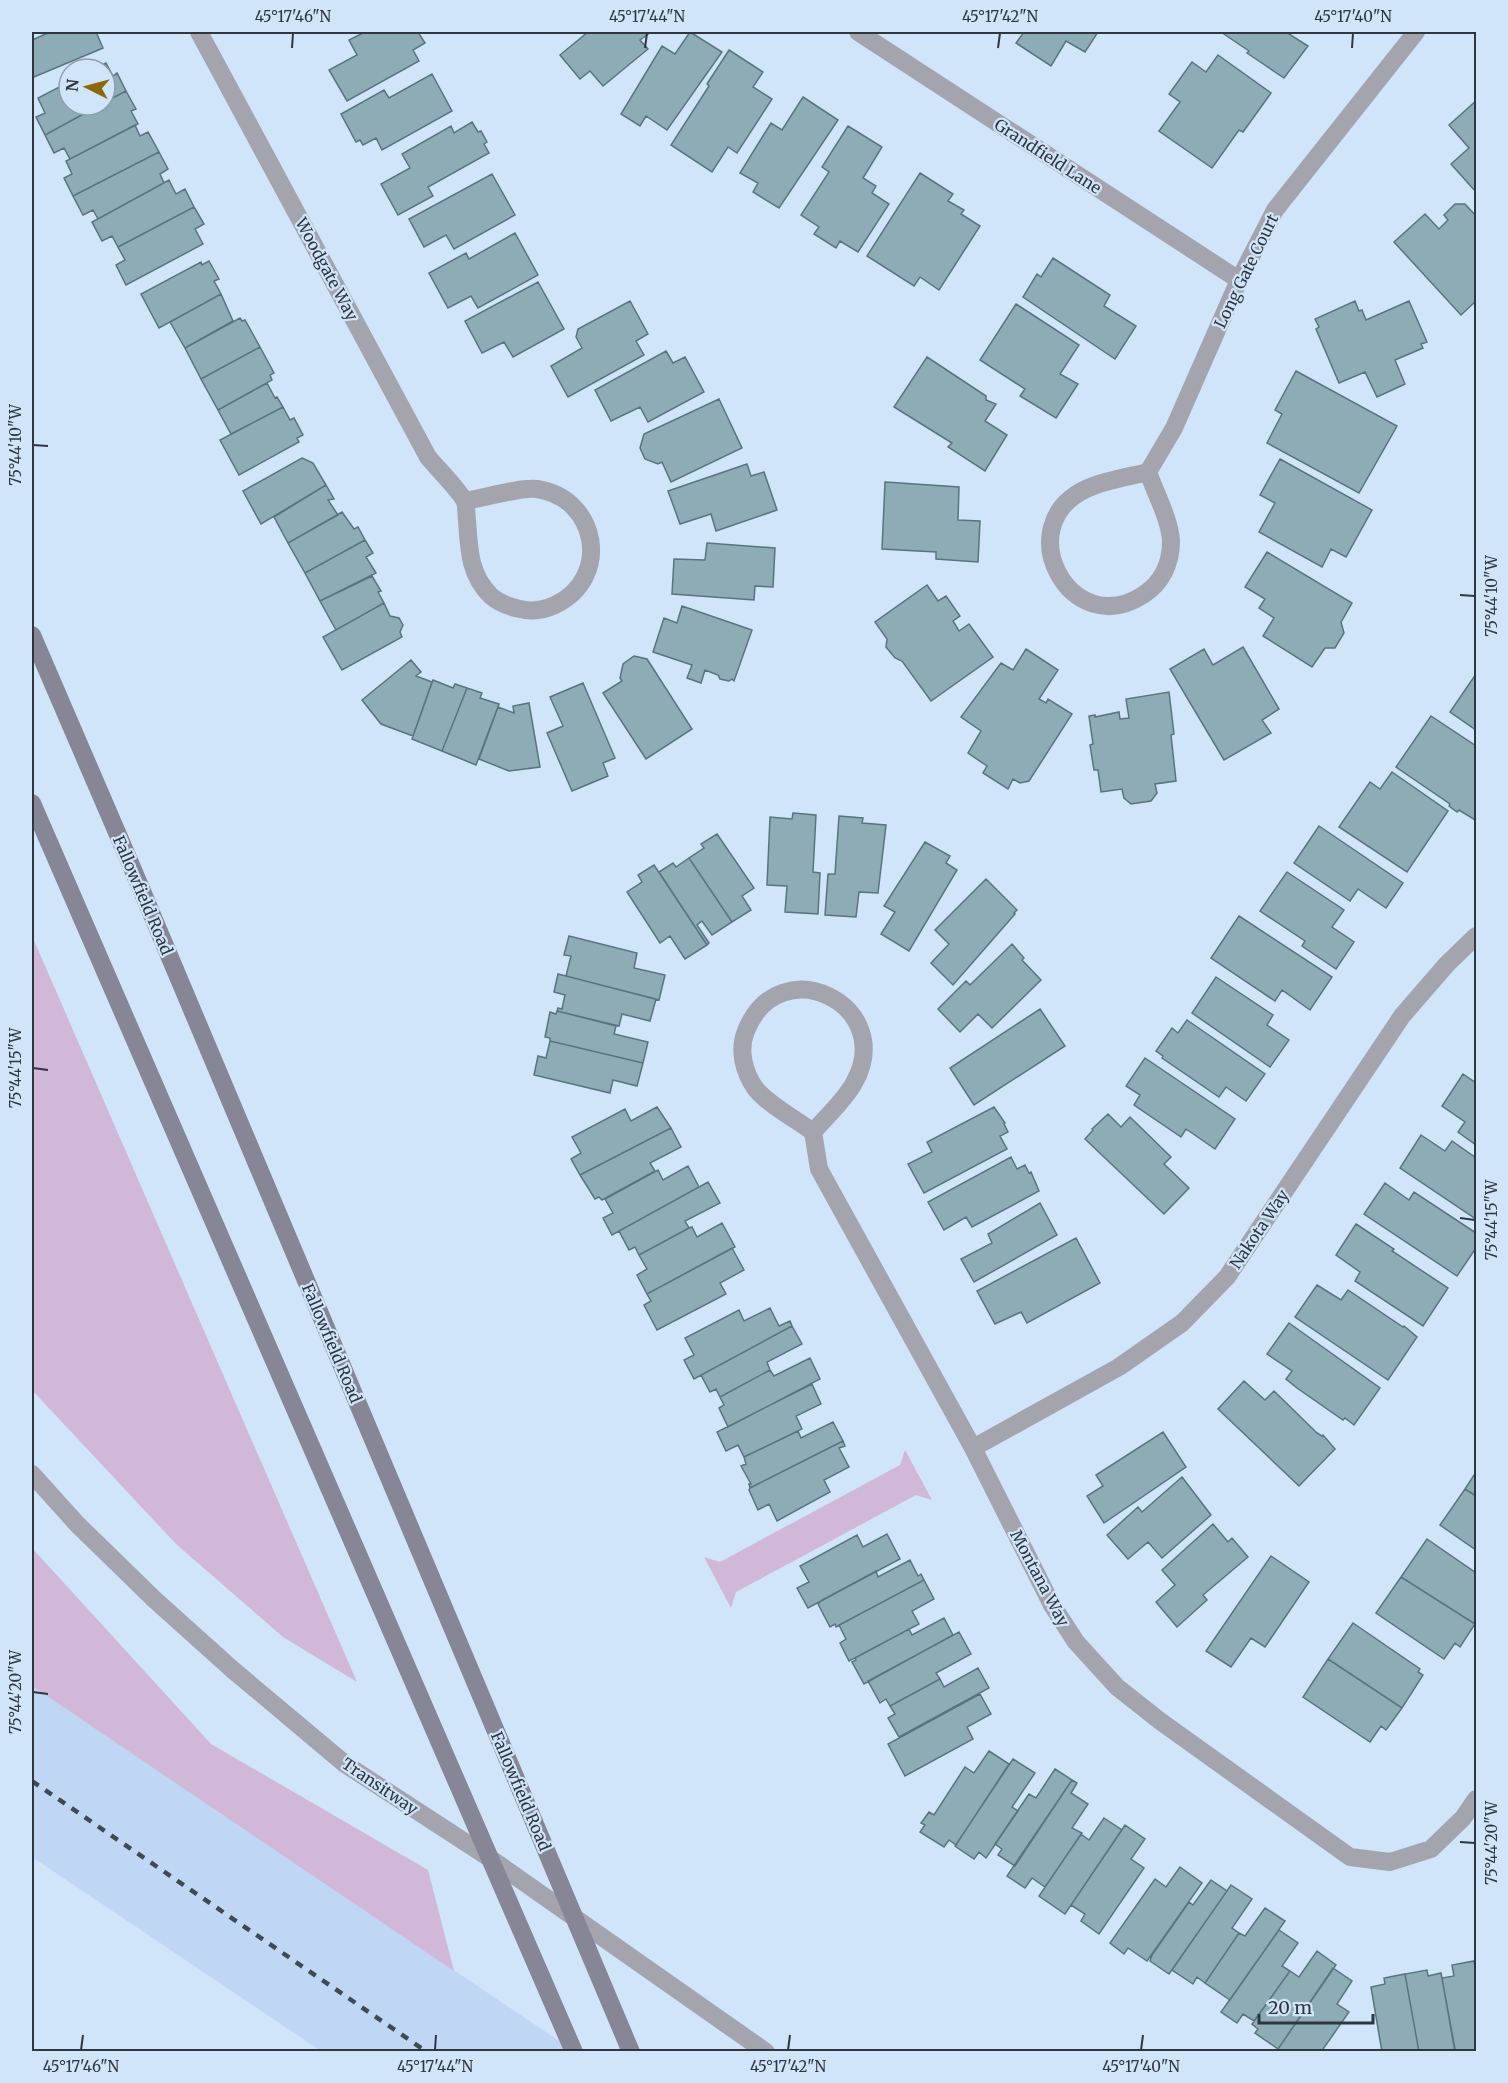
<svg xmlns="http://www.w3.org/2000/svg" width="1508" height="2083" viewBox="0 0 1508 2083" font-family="Merriweather,serif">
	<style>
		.built { fill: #bfd7f4 }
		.green { fill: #d1b7d8 }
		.building { fill: #8dacb6; stroke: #58757f; stroke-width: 1.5 }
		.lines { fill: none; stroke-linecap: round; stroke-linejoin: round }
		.lane { stroke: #a4a4af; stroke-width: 18 }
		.street { stroke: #a4a4af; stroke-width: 18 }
		.secondary { stroke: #868697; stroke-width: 18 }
		.rail { stroke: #414a54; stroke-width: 4.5; stroke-dasharray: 8 8; stroke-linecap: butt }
		.ticks { fill: none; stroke: #2f363f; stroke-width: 2 }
		.labels { text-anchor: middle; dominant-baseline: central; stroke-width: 4.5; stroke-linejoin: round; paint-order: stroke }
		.street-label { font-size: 16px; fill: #2f363f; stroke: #d0e4fa }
		.neatline { fill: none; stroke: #2f363f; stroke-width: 2 }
		.ticks-label { font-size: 15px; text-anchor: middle; fill: #2f363f }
	</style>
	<rect width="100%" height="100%" fill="#d0e4fa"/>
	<!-- built -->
	<path class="built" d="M32,1686l542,365h-253l-289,-194z"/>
	<!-- green -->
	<path class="green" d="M32,936l325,746 -74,-45 -107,-93 -144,-154z
		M905,1450l27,50 -16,-5 -180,97 -5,16 -27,-51 16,5 180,-97z
		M32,1548l179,196 217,126 26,101 -422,-285z"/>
	<!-- building -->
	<path class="building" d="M50,32h46l7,16 -69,29 -2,-6v-31z
		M365,32h53l7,11 -12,7 6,11 -72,40 -18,-31 28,-15 -8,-15z
		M588,32h63l-11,8 8,9 -45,37 -13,-15 -10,8 -20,-24z
		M690,32l32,20 -55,78 -21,-14 -6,10 -19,-12 41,-68 13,8z
		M1024,32h74l-13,20 -19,-11 -15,25 -35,-23z
		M1221,32h65l22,14 -24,32 -37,-25 2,-2z
		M729,50l34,22 -10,15 19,12 -35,54 -9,-6 -16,25 -41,-27 38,-59 -2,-2z
		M1218,55l53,38 -28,39 -4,-2 -27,38 -53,-37 21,-29 -11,-8 23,-32 14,10z
		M106,63l7,13 4,-3 9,18 -21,11v-33h-11z
		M432,74l20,37 -70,39 -6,-12 -13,7 -3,-5 -4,2 -15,-28 43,-24 5,8z
		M69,82v23h31l-55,30 -9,-18 9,-4 -7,-15z
		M126,91l10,18 -5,2 7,13 -68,35 -6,-11 -10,5 -9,-18 55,-30h5v-3z
		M803,97l35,23 -59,88 -26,-16 5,-9 -18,-10 31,-50 11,7z
		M1476,101v91l-25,-28 18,-16 -20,-23z
		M472,122l6,10 3,-1 6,11 -3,2 5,9 -61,34 5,9 -35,19 -17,-31 29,-16 -8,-14 49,-28 3,7z
		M135,125l5,11 8,-4 11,20 -86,44 -9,-18 8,-4 -6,-13z
		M848,126l34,21 -19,31 13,8 -4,7 17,11 -31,48 -18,-11 -4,7 -22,-14 5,-7 -18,-12 28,-43 -7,-5z
		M159,152l9,17 -8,5 4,9 -66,36 -5,-9 -10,5 -10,-19z
		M920,173l33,21 -5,7 16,9 -3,4 19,12 -41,64 -19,-13 -6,9 -47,-30z
		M492,174l23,41 -61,34 -8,-14 -22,12 -15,-28z
		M169,180l7,14 9,-5 9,18 -76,40 -6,-11 -10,5 -10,-19z
		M1455,204h10l11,12v85l-15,14 -67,-73 31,-28 14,15 9,-9 -4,-5z
		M194,207l10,17 -9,5 8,15 -77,41 -10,-20 9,-5 -7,-13z
		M515,233l23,42 -60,33 -7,-12 -23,12 -19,-35 37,-20 3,6z
		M1053,258l57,37 -6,11 32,20 -21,33 -92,-62 14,-23 4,3z
		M209,261l10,18 -5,2 7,13 -62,34 -18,-34 60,-32 1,3z
		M538,282l26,47 -51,28 -9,-15 -22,11 -17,-32z
		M221,294l12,27 -48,27 -15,-26z
		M630,301l18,33 -12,7 8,14 -76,42 -17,-31 31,-18 -6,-11 2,-8z
		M1355,301l4,10 3,-1 4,10 43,-19 18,41 -6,2 2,4 -28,12 10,24 -28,13 -12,-25 -26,11 -23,-54 3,-2 -4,-8z
		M1016,304l63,41 -19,29 18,10 -22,34 -36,-22 5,-7 -45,-29z
		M240,318l2,3 3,-1 15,27 -59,32 -16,-31z
		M260,347l14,26 -4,2 2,5 -54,30 -17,-31z
		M666,351l7,12 12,-6 19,35 -56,30 -8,-15 -29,14 -16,-31z
		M927,357l59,39v4l10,4 -11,17 22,14 -22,36 -37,-24 4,-4 -58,-36z
		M1296,371l101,55 -38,67 -92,-50 15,-29 -7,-4z
		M267,383l8,15 2,-1 6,10 -52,27 -13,-24z
		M719,399l23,49 -71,34 -9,-20 -4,2 -13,-5 -5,-11 4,-14z
		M283,407l7,13 4,-2 9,17 -6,3 2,4 -60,33 -19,-35z
		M302,458l11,5 13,22 -65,39 -18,-33z
		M1280,459l92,51 -26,47 -15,-8 -9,18 -63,-35 16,-29 -15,-8z
		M747,464l4,12 13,-4 13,38 -61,21 -5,-17 -31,10 -12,-33z
		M885,482l74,5 -1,33 22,1 -2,41 -42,-3v-7l-54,-3z
		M326,485l8,14 -6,1 10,15 -50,28 -14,-26z
		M342,512l12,17 4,-2 7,13 -60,33 -17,-30z
		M365,540l8,13 -7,4 10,16 -56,28 -15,-28z
		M707,543l68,5 -2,39 -18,-1 -1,14 -82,-6 2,-35 31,1z
		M1267,552l85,51 -11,19 3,11 -9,15h-10l-13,19 -49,-31 11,-18 -15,-10 6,-9 -20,-12z
		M372,576l9,15 -3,1 6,11 -48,27 -16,-29z
		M927,585l11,16 8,-5 14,20 -7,5 6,10 10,-7 24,33 -62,44 -29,-40 -7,-3 -9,-11 1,-8 -12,-17z
		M384,603l6,13 9,2 4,7 -3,7 2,5 -60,33 -19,-33z
		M682,606l70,24 -18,51 -2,-2 -3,2 -9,-2 -2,-4 -13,-5 -4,13 -14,-5 5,-13 -39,-13 11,-34 13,5z
		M1243,647l36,62 -17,11 9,13 -47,27 -54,-91 34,-20 9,16z
		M1026,649l32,21 -19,29 7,4 2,-4 24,15 -43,67 -9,2 -7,-4 -5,10 -25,-16 4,-7 -19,-13 13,-22 -20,-14 40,-54 12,7z
		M634,656l13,3 45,70 -46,30 -43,-66 19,-12 -2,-3 3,-14z
		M411,660l10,12 -5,4 16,6 -19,54 -32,-12 -19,-24z
		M1476,674v56l-26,-18z
		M433,680l20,8 2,-4 12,4 -25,63 -30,-12z
		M583,683l32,75 -12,5 5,13 -36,15 -25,-58 16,-7 -13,-29z
		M467,688l15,5 -2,5 19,6 -23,61 -34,-14z
		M1169,692l5,42 -3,1 5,46 -21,3 2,9 -6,8 -20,3 -7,-6 -2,-9 -21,3 -3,-22h-4l-4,-25 3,-1 -4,-28 6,-1v2l24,-5 1,7 9,-1 -3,-19z
		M529,703l11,64 -31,4 -30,-12 19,-52 16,6 -1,-7z
		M1431,716l45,30 -1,74 -16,-10 -2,2 -8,-6 1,-2 -54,-37z
		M1392,772l56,39 -41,61 -68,-45 31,-45 10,7z
		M793,813l23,2 -3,57 7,1 -2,41 -33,-2 2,-26 -20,-1 3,-68 22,2z
		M839,816l24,2 -1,5 24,2 -8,68 -19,-1 -3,25 -31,-2 3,-41h7z
		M1319,826l84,57 -17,25 -28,-19 -8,12 -56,-38z
		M717,834l37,54 -12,8 9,14 -19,12 -43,-64 15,-10 -3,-4z
		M925,842l25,14 -4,7 11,7 -48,81 -28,-17 14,-22 -11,-6z
		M689,858l43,64 -20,13 -10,-14 -5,4 12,18 -2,2 -48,-73 14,-9 3,4z
		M654,865l53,80 -22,14 -15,-23 -10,7 -33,-51 15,-10 -4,-7z
		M1287,872l57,38 -12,17 22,15 -18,27 -34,-23 3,-5 -45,-30z
		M986,879l31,31 -3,3 1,1 -62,71 -22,-22 18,-19 -14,-14z
		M1239,916l93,61 -22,33 -28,-20 -7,11 -64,-43z
		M569,936l68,17 -3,15 31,7 -6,25 -93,-24 5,-20 -7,-1z
		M1012,944l12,14 -2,2 19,20 -49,48 -14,-14 -18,18 -22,-23 28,-28 4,4z
		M558,974l98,25 -6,22 -28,-7 -3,12 -62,-15 1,-3 4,1 3,-14 -11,-3z
		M1216,977l57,38 -6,10 22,15 -19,27 -78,-54z
		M1040,1009l25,37 -91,59 -24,-37z
		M557,1011l59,15 -2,8 34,8 -5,21 -93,-22v-3l-5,-1 5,-25 6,2z
		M1187,1020l78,54 -19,27 -20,-14 -7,10 -57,-39 1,-2 -7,-5 16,-23 6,5z
		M550,1041l93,22 -6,23 -24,-6 -3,13 -76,-18 4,-19 8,2z
		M1145,1058l90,61 -20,30 -29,-20 -5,8 -47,-32 6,-10 -14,-9z
		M1463,1074l13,9v62l-18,-13 7,-10 -23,-16z
		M657,1107l14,21 -91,47 -9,-16 10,-6 -9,-16 53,-28 6,12z
		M994,1107l11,16 -1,1 4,8 -8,4 7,13 -83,44 -16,-29 24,-12 -5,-10z
		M1108,1114l13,13 9,-10 41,40 -7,7 25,24 -25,26 -79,-75 8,-9 -1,-1z
		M671,1128l10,19 -31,16 5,8 -53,29 -3,-3 -4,2 -15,-24z
		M1421,1135l24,16 7,-10 24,17v61l-76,-51z
		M1011,1157l6,12 8,-4 4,8 2,-1 8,19 -67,36 -6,-10 -22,13 -16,-28z
		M688,1166l11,21 -87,48 -9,-17 10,-5 -8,-14 53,-29 5,10z
		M708,1182l12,21 -35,18 4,7 -50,27 -4,-8 -6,3 -10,-19z
		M1385,1183l24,17 5,-8 62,41v15l-19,28 -93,-62z
		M1040,1203l17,32 -83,47 -13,-23 31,-16 -4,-9z
		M722,1223l13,24 -88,47 -10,-19 10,-6 -8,-14 50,-27 3,-1 5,10z
		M1356,1224l38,25 -2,2 56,37 -25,38 -68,-45 5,-9 -24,-17z
		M1076,1238l24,45 -73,40 -6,-11 -26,12 -18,-33z
		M732,1248l12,22 -24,13 6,11 -69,36 -13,-25 7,-4 -4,-7z
		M1317,1285l24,15 7,-10 55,37 1,-1 13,11 -29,43 -93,-63z
		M770,1308l9,18 11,-5 2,5 -98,53 -10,-19 10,-5 -9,-17 54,-28 5,11z
		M1289,1323l91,65 -26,37 -9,-7 -2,2 -46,-32 -11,-9 6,-8 -25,-17z
		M792,1326l10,18 -35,18 3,8 -50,27 -4,-8 -6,3 -9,-17z
		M810,1358l10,21 -92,48 -9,-19 5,-3 -4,-8 50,-27 4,6z
		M1244,1381l21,19 9,-9 43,42 5,3 1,-1 12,14 -36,37 -81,-77z
		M812,1384l9,20 -25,12 6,13 -58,28 -6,-12 -12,6 -9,-19z
		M833,1422l10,19 -93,47 -1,-4h2l-10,-18 5,-2 -2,-7 54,-26 3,7z
		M1163,1432l23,35 -82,56 -17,-27 16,-10 -7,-11z
		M843,1441l2,5 -6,2 10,19 -25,13 6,12 -53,29 -8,-17 -11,6 -9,-20 1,-2z
		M1476,1472v24l-11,-7z
		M1182,1477l29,38 -49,43 -14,-16 -20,17 -21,-24 31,-28 4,5z
		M1465,1489l11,7v54l-36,-25z
		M1213,1524l15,18 4,-4 16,19 -45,38 4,5 -30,27 -21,-25 19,-17 -13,-15z
		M887,1534l13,25 -92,49 -11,-20 12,-6 -9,-16 57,-31 6,12z
		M1427,1539l49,34 -1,51 -74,-47z
		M1271,1556l38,26 -44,65 -14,-9 -20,29 -25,-16z
		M910,1560l8,16 3,-2 3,6 -88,47 -1,-3 -5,3 -12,-23 4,-4 54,-29 2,6z
		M1401,1577l74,47 -15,23 -5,-4 -11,16 -68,-46z
		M924,1580l10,19 -22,12 7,13 -70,37 -9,-18 6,-4 -7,-14z
		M944,1618l9,17 -89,49 -12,-22 4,-2 -1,-2 54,-29 3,6z
		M1353,1623l67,46 -2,3 5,3 -21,33 -74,-49z
		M959,1632l12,22 -35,19 4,6 -50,27 -4,-7 -6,4 -12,-22z
		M1328,1659l74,49 -16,22 -5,-4 -11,16 -67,-45z
		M978,1668l11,20 -90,49 -11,-19 7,-4 -5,-8 50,-27 4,8z
		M980,1694l11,20 -24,13 6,12 -68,37 -17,-32z
		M989,1751l20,13 -53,81 -7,-5 -5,7 -24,-15 5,-7 -4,-2 8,-11 5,3 31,-48 9,6z
		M1013,1759l22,14 -23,34 6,4 -32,47 -7,-6 -5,7 -19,-13z
		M1055,1769l17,11 -57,86 -17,-11 4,-6 -7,-5 34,-50 7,4z
		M1072,1780l5,3 -6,10 17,11 -16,24 10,5 -37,54 -13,-9 -7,10 -18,-12z
		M1104,1818l18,12 -57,84 -26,-18 42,-62 8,6z
		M1125,1825l20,14 -14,20 13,9 -45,66 -18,-13 4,-7 -14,-9z
		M1180,1867l22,16 -55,78 -19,-13 -4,6 -14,-11 45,-64 11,8z
		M1211,1880l16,11 -58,83 -19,-13 2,-6 37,-53 4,3z
		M1231,1885l21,14 -20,29 7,5 -34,50 -8,-6 -4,7 -21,-14z
		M1265,1908l20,13 -55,79 -25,-17 34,-50 6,3z
		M1279,1930l19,13 -16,23 8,5 -36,50 -11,-7 -6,9 -16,-11z
		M1317,1951l19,14 -58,84 -23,-16 3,-4 -6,-5 38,-53 9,6z
		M1474,1961l2,13v78h-21l-13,-74 12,-2 -2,-11z
		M1333,1968l19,13 -15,23 12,8 -28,40h-45z
		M1427,1970l1,6 13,-3 14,76 -12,3h-24l-14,-78z
		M1405,1974l14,78h-37l-11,-65 14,-3 -1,-6z"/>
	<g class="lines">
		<!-- lane -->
		<path class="lane" d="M32,1474l45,50 78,76 78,70 112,94 146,95 275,193"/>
		<!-- street -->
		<path class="street" d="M199,32l229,425c7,9 34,36 37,45 2,6 1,13 2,18 2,28 2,55 24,76 8,7 19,11 29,13 12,3 24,1 35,-4 57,-27 43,-107 -18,-116 -17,-2 -53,9 -72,12
			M858,32l381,248
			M1148,472c7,20 22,48 23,69 0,22 -9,42 -28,54 -72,47 -135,-69 -57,-106 19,-9 42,-12 62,-17l26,-44 65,-148 36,-70 141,-178
			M813,1132c14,-16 31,-31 41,-49 44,-78 -75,-136 -108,-52 -8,19 -2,41 9,57 12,16 42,32 58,44l6,37 154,279 79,157 24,37 41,45 43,34 190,136 40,5 41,-13 32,-31 13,-19
			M973,1448l146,-81 63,-44 45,-46 175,-261 45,-52 29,-28"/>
		<!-- secondary -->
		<path class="secondary" d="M32,635l99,230 500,1187
			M32,803l542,1249"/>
		<!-- rail -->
		<path class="rail" d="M32,1781l395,271"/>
	</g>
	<!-- ticks -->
	<path class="ticks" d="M292,48l1,-15M645,48l2,-15M998,48l2,-15M1352,48l1,-15M33,445l15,1M1460,595l15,1M33,1068l15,2M1460,1218l15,2M33,1692l15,2M1460,1842l15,1M81,2050l2,-15M435,2050l1,-15M788,2050l2,-15M1141,2050l2,-15"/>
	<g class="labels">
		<!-- street labels -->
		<g class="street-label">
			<text transform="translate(1048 156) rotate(33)">Grandfield Lane</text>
			<text transform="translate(327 269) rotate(62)">Woodgate Way</text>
			<text transform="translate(1246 271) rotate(-64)">Long Gate Court</text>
			<text transform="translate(143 895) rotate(67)">Fallowfield Road</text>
			<text transform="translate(1259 1229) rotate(-56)">Nakota Way</text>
			<text transform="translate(332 1343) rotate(67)">Fallowfield Road</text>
			<text transform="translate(1040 1578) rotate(62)">Montana Way</text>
			<text transform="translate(380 1786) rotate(34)">Transitway</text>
			<text transform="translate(521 1791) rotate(67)">Fallowfield Road</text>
		</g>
	</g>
	<!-- border -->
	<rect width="1508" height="2083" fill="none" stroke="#d0e4fa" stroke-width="66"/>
	<!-- north arrow -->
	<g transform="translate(87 87) rotate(276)"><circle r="28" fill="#d0e4fa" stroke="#909eaf" stroke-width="1.5"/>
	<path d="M0-4.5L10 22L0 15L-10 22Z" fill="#8b690a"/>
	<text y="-9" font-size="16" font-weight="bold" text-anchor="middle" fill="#2f363f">N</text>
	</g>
	<!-- scale -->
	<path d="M1259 2014v9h114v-9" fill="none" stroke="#2f363f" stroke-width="3"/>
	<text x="1268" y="2014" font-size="18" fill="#2f363f" stroke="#d0e4fa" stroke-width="4.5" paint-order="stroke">20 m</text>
	<rect x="33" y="33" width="1442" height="2017" class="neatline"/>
	<g class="ticks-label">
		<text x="293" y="22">45°17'46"N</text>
		<text x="647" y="22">45°17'44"N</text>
		<text x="1000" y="22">45°17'42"N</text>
		<text x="1353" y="22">45°17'40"N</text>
		<text transform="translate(16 445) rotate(-90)" y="5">75°44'10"W</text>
		<text transform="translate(1492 596) rotate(-90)" y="5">75°44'10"W</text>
		<text transform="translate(16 1068) rotate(-90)" y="5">75°44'15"W</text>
		<text transform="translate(1492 1220) rotate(-90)" y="5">75°44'15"W</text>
		<text transform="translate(16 1692) rotate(-90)" y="5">75°44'20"W</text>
		<text transform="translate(1492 1843) rotate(-90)" y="5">75°44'20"W</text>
		<text x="81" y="2072">45°17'46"N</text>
		<text x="435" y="2072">45°17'44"N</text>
		<text x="788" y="2072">45°17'42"N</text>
		<text x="1141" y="2072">45°17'40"N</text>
	</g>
</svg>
